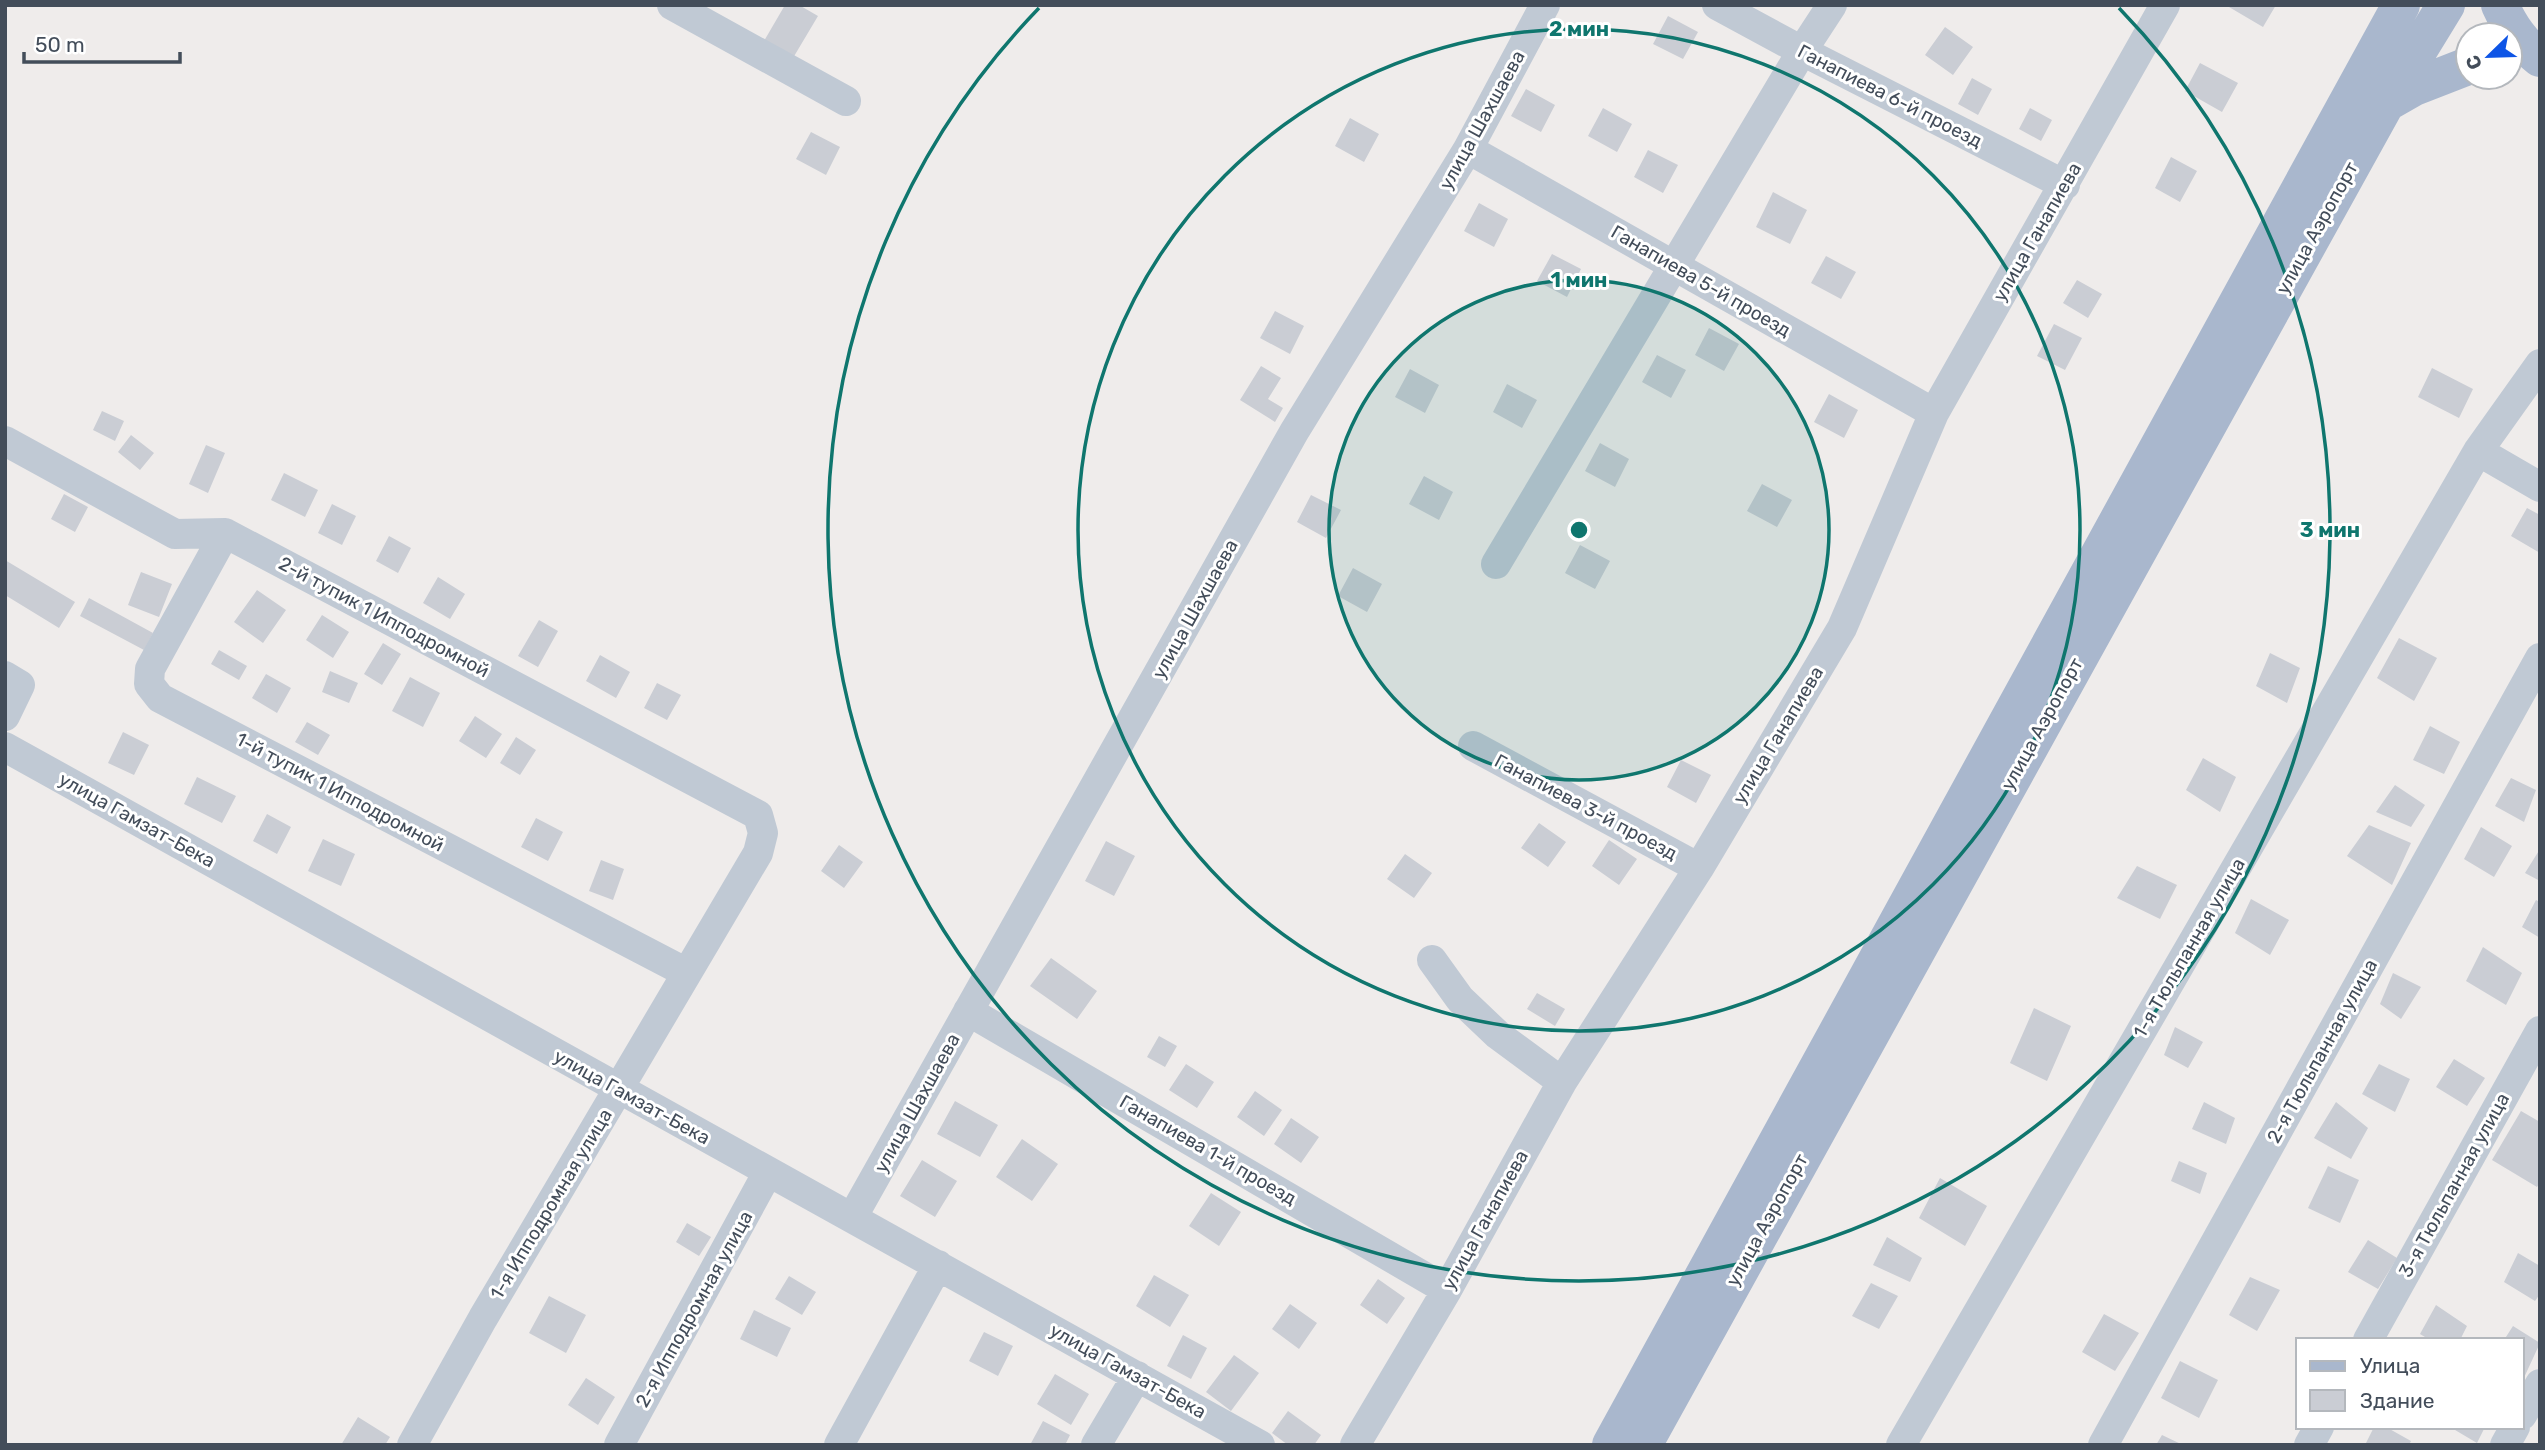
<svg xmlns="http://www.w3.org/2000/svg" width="2545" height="1450" viewBox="0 0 2545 1450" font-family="Rubik,sans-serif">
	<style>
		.building { fill: #cacdd4 }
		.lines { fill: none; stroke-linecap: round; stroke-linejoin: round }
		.minor { stroke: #c0c9d4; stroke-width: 30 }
		.major { stroke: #a9b7cd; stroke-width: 38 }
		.ring { fill: none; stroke: #0f766e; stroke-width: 3.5 }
		.labels { text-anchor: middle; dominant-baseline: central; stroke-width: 6; stroke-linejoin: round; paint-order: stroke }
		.street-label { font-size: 19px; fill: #434d5a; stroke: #fff }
		.centre { fill: #0f766e; stroke: #fff; stroke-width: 3.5 }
		.ring-label { font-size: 21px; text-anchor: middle; font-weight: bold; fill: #0f766e; stroke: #fff; stroke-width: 6; stroke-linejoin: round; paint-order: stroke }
	</style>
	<rect width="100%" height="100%" fill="#efeceb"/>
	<!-- building -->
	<path class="building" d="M785,5h14l19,11 -25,42 -29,-17z
		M2230,5h46l-13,22 -34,-20z
		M1668,16l30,16 -15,27 -30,-15z
		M1945,27l28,20 -20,28 -28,-20z
		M2200,63l38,20 -16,29 -37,-21z
		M1972,78l20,11 -14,26 -20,-11z
		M1526,89l29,16 -14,27 -30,-16z
		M1603,108l29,16 -15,28 -29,-16z
		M2030,108l22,12 -11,21 -22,-12z
		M1350,118l29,16 -15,28 -29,-16z
		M811,132l29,15 -14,28 -30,-16z
		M1648,150l30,15 -15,28 -29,-16z
		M2171,157l26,14 -17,31 -25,-14z
		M1773,192l34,18 -17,34 -34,-17z
		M1479,203l29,16 -14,28 -30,-16z
		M1552,254l29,15 -14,28 -30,-16z
		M1826,256l30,16 -15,27 -30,-16z
		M2077,280l25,14 -14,24 -25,-15z
		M1275,311l29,15 -14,28 -30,-16z
		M2054,324l28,14 -17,32 -28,-14z
		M1709,328l30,16 -15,27 -29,-16z
		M1657,355l29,15 -15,28 -29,-16z
		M1261,366l20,12 -13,21 15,9 -8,14 -35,-22z
		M2432,368l41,21 -14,29 -41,-21z
		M1410,369l29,16 -14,28 -30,-16z
		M1507,384l30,16 -15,28 -29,-16z
		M1829,394l29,16 -14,28 -30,-16z
		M102,411l22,10 -9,20 -22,-11z
		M131,435l23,18 -14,17 -22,-18z
		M1600,443l29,16 -14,28 -30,-16z
		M206,445l19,8 -17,40 -19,-9z
		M284,473l34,17 -13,27 -34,-17z
		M1424,476l29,16 -14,28 -30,-16z
		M1762,484l30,16 -15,27 -30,-16z
		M64,494l24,13 -13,25 -24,-13z
		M1311,495l30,15 -15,28 -29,-16z
		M332,504l24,12 -14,29 -24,-12z
		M2527,508l13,7v38l-29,-17z
		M389,536l22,12 -13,25 -22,-12z
		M1580,545l30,16 -15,28 -30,-16z
		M5,560l70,42 -16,26 -54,-33z
		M1353,568l29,16 -15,28 -29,-16z
		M141,572l31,12 -13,33 -31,-12z
		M438,577l27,17 -15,25 -27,-16z
		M257,590l29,20 -23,33 -29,-21z
		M89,598l64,35 -9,17 -64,-34z
		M322,615l27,17 -16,26 -27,-18z
		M539,620l19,11 -20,36 -20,-11z
		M2399,638l38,20 -23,43 -37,-23z
		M383,643l18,11 -19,31 -18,-11z
		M219,650l28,16 -8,14 -28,-16z
		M2270,653l30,15 -13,35 -31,-17z
		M600,655l30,17 -14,26 -30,-17z
		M330,671l28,12 -9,20 -27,-11z
		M266,674l25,14 -14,25 -25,-15z
		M410,677l30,16 -17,34 -31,-16z
		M657,683l24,12 -14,25 -23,-12z
		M475,716l27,18 -16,24 -27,-17z
		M307,722l23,13 -12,20 -23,-13z
		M2430,726l30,16 -16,32 -31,-14z
		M123,732l26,13 -15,30 -26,-12z
		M516,737l20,13 -16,25 -20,-12z
		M2203,758l33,19 -16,35 -34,-22z
		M1681,760l30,15 -15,28 -29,-16z
		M197,777l39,19 -14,27 -38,-19z
		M2511,778l25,12 -12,32 -29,-16z
		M2395,785l30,20 -14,22 -35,-15z
		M267,814l24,13 -14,27 -24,-13z
		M536,818l27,14 -15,29 -27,-14z
		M1539,823l27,19 -18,25 -27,-19z
		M2369,825l42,18 -19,42 -45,-29z
		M2481,827l31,19 -18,31 -30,-18z
		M323,839l32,15 -14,32 -33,-15z
		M1609,840l28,19 -18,26 -27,-19z
		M1106,841l29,15 -21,40 -29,-15z
		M839,845l24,17 -19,26 -23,-17z
		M2540,849v32l-15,-8z
		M1405,854l27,19 -18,25 -27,-19z
		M601,860l23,9 -11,31 -24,-9z
		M2137,866l40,19 -17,34 -43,-21z
		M2251,899l38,21 -19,35 -35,-22z
		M2536,900l4,2v36l-18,-11z
		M2483,947l39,26 -16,32 -40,-24z
		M1051,958l46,33 -20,28 -47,-33z
		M2393,973l28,14 -20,32 -21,-15z
		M1537,993l28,16 -10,17 -28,-17z
		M2034,1008l37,18 -24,55 -37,-18z
		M2175,1027l28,15 -15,26 -24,-13z
		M1159,1036l18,10 -12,21 -18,-10z
		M2454,1059l31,19 -18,28 -31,-19z
		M1186,1064l28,18 -17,26 -28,-18z
		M2379,1064l31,15 -15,33 -33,-18z
		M1255,1091l27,19 -18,26 -27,-19z
		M955,1101l43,24 -18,32 -43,-23z
		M2204,1102l31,16 -9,26 -34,-15z
		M2336,1102l32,26 -17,31 -37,-21z
		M2521,1111l19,11v60l-3,5 -45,-27z
		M1291,1118l28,19 -18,26 -27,-19z
		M1022,1139l36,25 -26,37 -36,-24z
		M922,1160l35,21 -22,36 -35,-21z
		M2179,1161l28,12 -7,21 -29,-13z
		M2328,1166l31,14 -19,43 -32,-15z
		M1940,1178l47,28 -22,40 -46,-28z
		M1211,1193l30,19 -22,34 -30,-20z
		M687,1223l24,14 -12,19 -23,-14z
		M1887,1237l35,21 -12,24 -37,-17z
		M2368,1240l29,18 -19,31 -30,-17z
		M2518,1253l22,13v28l-5,7 -31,-19z
		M1154,1275l35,20 -19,32 -34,-21z
		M789,1276l27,16 -14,23 -27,-16z
		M2250,1277l30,13 -23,41 -28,-16z
		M1378,1279l27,19 -18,26 -27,-19z
		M1871,1283l27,13 -19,33 -27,-13z
		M549,1296l37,19 -20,38 -37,-20z
		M1290,1304l27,19 -18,26 -27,-20z
		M2436,1305l31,21 -7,14h-30l-10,-6z
		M754,1310l37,18 -14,29 -37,-18z
		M2104,1314l35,19 -24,38 -33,-19z
		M2513,1326l27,17 -18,39v-42h-18z
		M984,1332l29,14 -15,30 -29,-15z
		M1183,1335l24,13 -16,31 -24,-13z
		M1234,1355l25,18 -28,38 -25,-19z
		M2180,1361l38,19 -19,38 -38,-20z
		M1055,1374l34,20 -18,31 -34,-21z
		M586,1378l29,19 -17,28 -30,-20z
		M1288,1411l33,24 -7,10h-26l-16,-12z
		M358,1417l32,20 -5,8h-44z
		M1043,1421l27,14 -5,10h-35z
		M2374,1427h12l25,14 -2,4h-44z
		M2450,1427h35l-8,16z
		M2162,1435l21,10h-27z"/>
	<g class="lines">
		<!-- minor -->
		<path class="minor" d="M672,5l174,96
			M1717,5l85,46 263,134
			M1468,149l466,264
			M5,441l170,93 50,-1 533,282 5,18 -5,20 -275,465 -71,127
			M2478,451l62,36
			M225,533l-75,136 -1,15 11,14 527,275
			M1496,564l306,-513 30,-46
			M5,676l15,9 -15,31
			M1473,746l226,122
			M5,747l1255,698
			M1432,960l28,39 38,36 64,47
			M968,1011l479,279
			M852,1218l442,-786 174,-283 77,-144
			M2368,1340l172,-309
			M2522,1415l18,-31
			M619,1445l149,-273
			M839,1445l99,-180
			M1096,1445l41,-69
			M1355,1445l92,-155 115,-208 137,-214 143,-240 92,-215 231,-408
			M1901,1445l577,-994 62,-87
			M2103,1445l437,-787
			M2309,1445l10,-18
			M2505,1445l10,-18"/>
		<!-- major -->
		<path class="major" d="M2500,5c10,22 21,38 40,53
			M2386,103l28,-16 54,-21
			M1611,1445l790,-1440
			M1643,1445l743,-1342 60,-98"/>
	</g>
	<!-- distance rings -->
	<circle cx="1579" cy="530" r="250" fill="#0f766e" fill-opacity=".12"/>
	<g class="ring">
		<circle cx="1579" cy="530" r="250"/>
		<circle cx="1579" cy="530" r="501"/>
		<path d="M2119 8A751 751 0 1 1 1039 8"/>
	</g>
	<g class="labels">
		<!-- street labels -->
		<g class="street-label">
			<text transform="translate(1890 96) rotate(27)">Ганапиева 6-й проезд</text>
			<text transform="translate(1482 120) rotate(-61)">улица Шахшаева</text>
			<text transform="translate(2317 228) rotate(-61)">улица Аэропорт</text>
			<text transform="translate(2037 232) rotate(-60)">улица Ганапиева</text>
			<text transform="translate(1701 281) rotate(30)">Ганапиева 5-й проезд</text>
			<text transform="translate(1195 609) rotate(-61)">улица Шахшаева</text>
			<text transform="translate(384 617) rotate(28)">2-й тупик 1 Ипподромной</text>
			<text transform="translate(2042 724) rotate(-61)">улица Аэропорт</text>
			<text transform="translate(1778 735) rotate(-59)">улица Ганапиева</text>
			<text transform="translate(340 792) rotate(28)">1-й тупик 1 Ипподромной</text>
			<text transform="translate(1586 807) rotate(28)">Ганапиева 3-й проезд</text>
			<text transform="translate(137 820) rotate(29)">улица Гамзат-Бека</text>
			<text transform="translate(2189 948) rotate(-60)">1-я Тюльпанная улица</text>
			<text transform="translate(2322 1051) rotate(-61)">2-я Тюльпанная улица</text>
			<text transform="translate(632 1097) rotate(29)">улица Гамзат-Бека</text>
			<text transform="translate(917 1103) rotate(-61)">улица Шахшаева</text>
			<text transform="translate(1208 1150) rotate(30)">Ганапиева 1-й проезд</text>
			<text transform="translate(2454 1185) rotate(-61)">3-я Тюльпанная улица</text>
			<text transform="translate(551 1204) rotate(-59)">1-я Ипподромная улица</text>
			<text transform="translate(1485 1220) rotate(-61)">улица Ганапиева</text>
			<text transform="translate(1767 1220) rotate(-61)">улица Аэропорт</text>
			<text transform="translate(694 1309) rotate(-61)">2-я Ипподромная улица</text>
			<text transform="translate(1128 1371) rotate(29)">улица Гамзат-Бека</text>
		</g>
	</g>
	<circle cx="1579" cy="530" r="10" class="centre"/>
	<g class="ring-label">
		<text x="1579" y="36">2 мин</text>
		<text x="1579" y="287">1 мин</text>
		<text x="2330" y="537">3 мин</text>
	</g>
	<!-- border -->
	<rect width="2545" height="1450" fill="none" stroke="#434d5a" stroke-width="14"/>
	<!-- legend -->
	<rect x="2296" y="1338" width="228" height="91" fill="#ffffff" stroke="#b4b8bd" stroke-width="2"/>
	<rect x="2310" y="1361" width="35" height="10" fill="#a9b7cd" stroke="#b4b8bd" stroke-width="2"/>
	<text x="2360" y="1373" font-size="21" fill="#434d5a">Улица</text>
	<rect x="2310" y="1390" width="35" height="21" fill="#cacdd4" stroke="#b4b8bd" stroke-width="2"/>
	<text x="2360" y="1408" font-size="21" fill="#434d5a">Здание</text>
	<!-- north arrow -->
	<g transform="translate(2489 56) rotate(247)"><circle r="33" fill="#ffffff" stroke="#b4b8bd" stroke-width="2"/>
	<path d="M0-5L12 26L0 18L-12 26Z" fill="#0e55e6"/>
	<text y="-10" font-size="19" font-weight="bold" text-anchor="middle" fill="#434d5a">С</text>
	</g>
	<!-- scale -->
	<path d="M24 52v10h156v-10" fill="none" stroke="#434d5a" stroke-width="3.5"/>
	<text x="35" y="52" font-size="21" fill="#434d5a" stroke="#ffffff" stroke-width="5" paint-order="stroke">50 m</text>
</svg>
